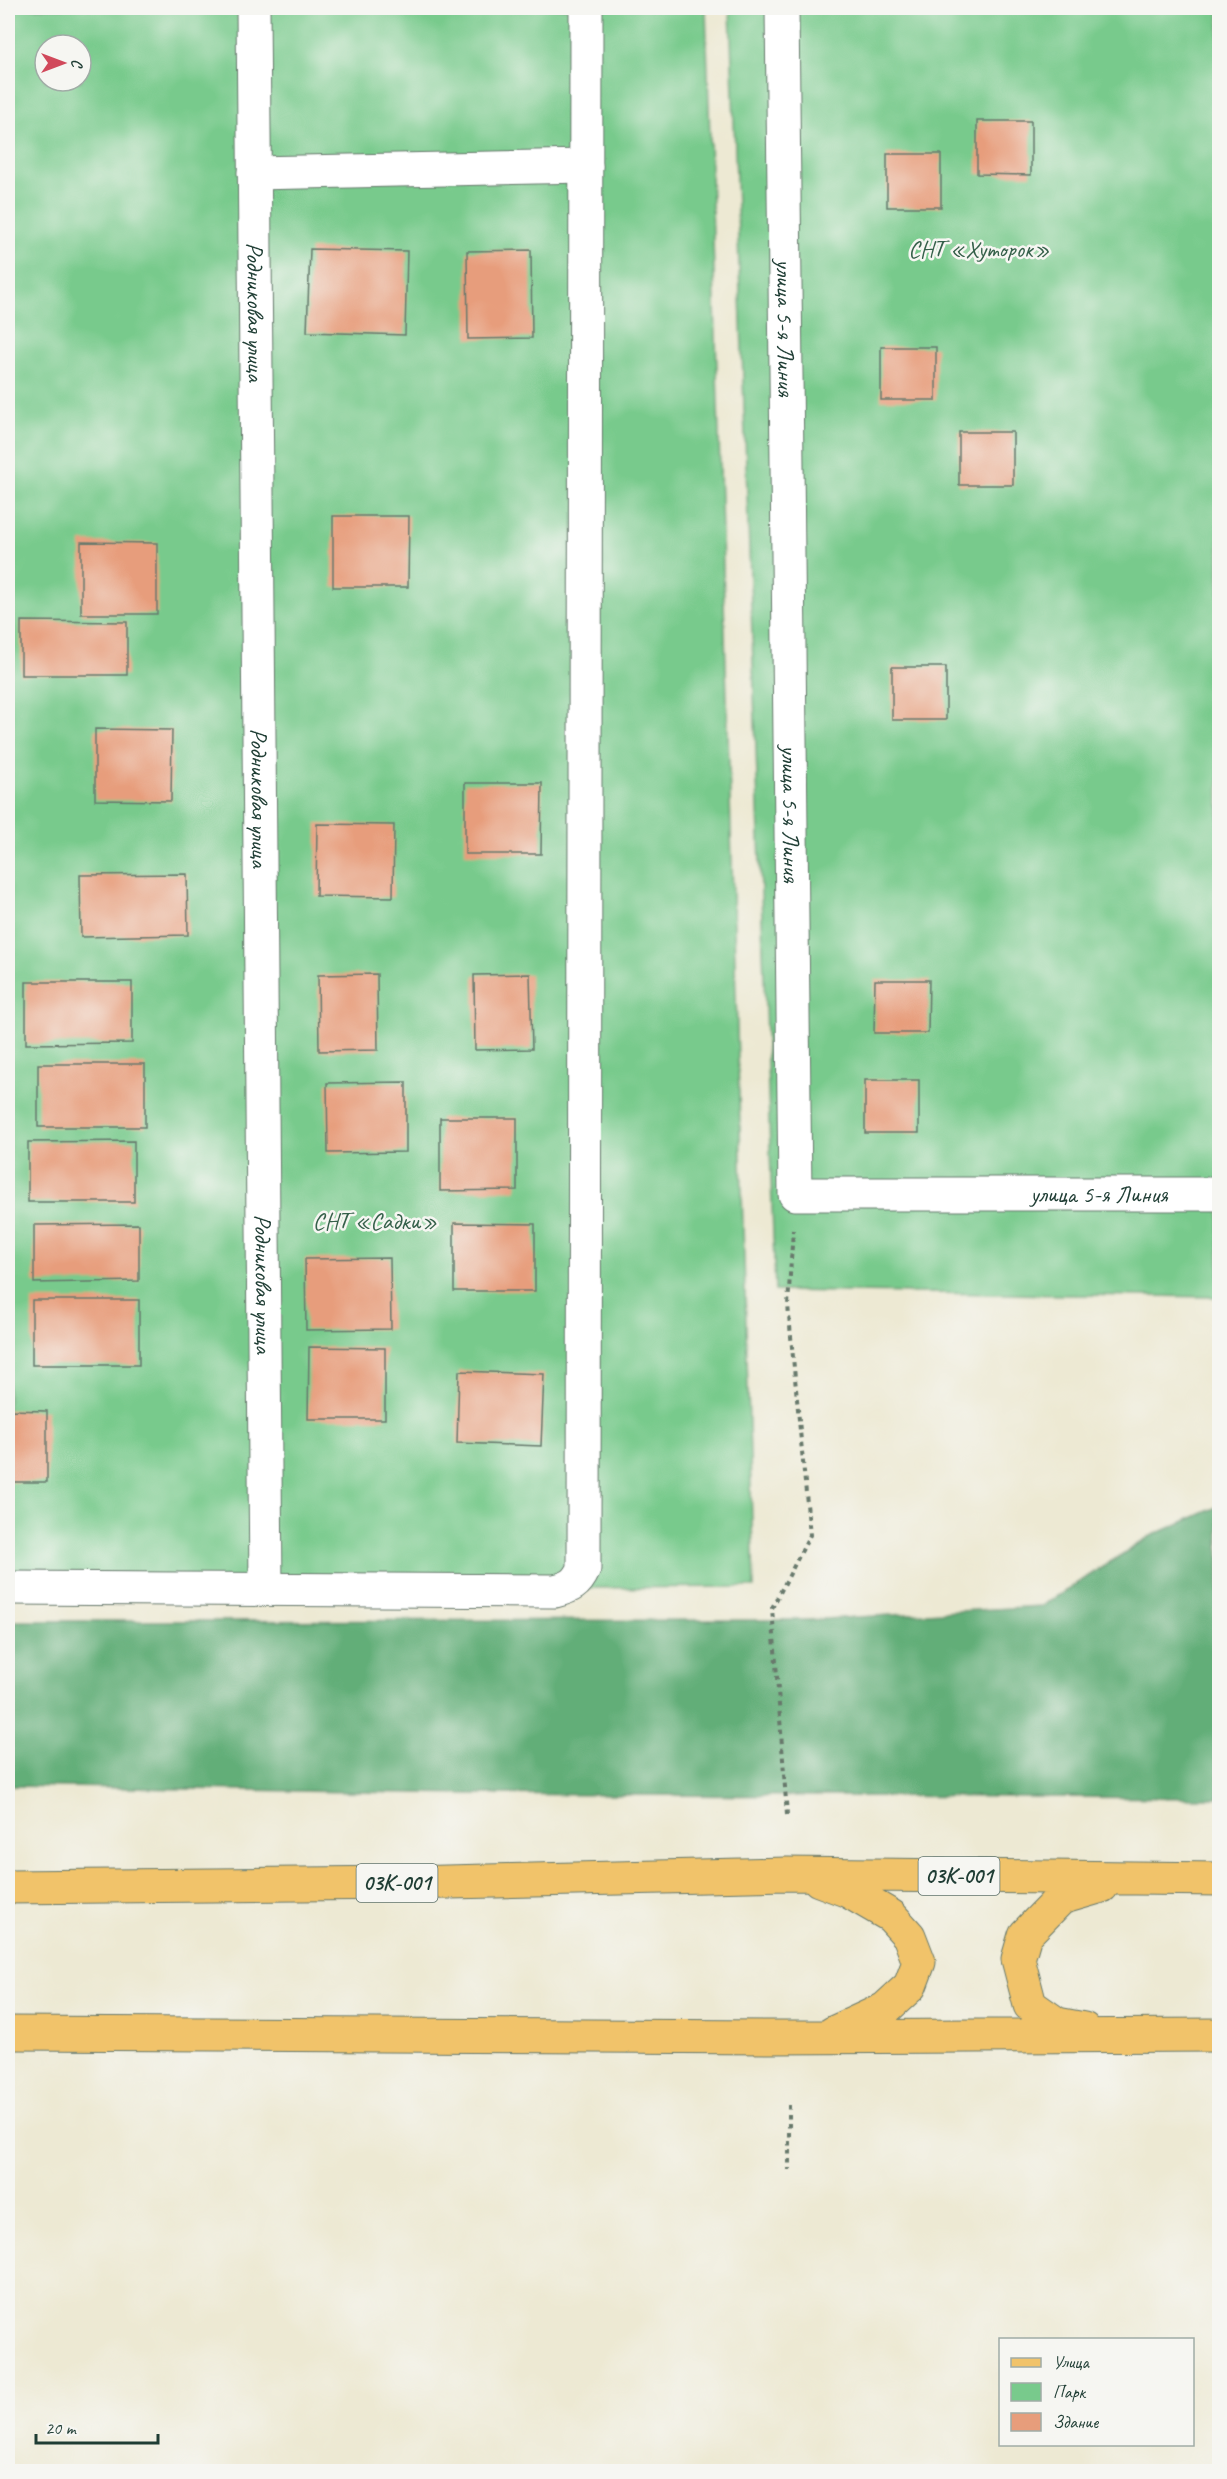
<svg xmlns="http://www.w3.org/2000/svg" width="1227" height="2479" viewBox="0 0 1227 2479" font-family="Caveat,sans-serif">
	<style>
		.green { fill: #78ca8c; stroke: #4c8460; stroke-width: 1.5; fill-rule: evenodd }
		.forest { fill: #62ae78; stroke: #407656; stroke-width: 1.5 }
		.building { fill: #e79d7b }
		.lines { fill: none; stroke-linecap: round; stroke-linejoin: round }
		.minor-casing { stroke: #67796c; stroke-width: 35 }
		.major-casing { stroke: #67796c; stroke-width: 35 }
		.path { stroke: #67796c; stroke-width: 4; stroke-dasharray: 4.5 4.5; stroke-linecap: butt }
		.minor { stroke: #fff; stroke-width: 33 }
		.major { stroke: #f1c36a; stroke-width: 33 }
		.labels { text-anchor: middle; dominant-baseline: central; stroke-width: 5; stroke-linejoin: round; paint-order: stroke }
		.shield { fill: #f6f6f2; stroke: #60746d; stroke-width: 1.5 }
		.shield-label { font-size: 22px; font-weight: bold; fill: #1f3d34 }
		.park-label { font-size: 24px; fill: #35604a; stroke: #f6f6f2 }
		.street-label { font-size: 24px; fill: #1f3d34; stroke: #f6f6f2 }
	</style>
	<rect width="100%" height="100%" fill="#f6f6f2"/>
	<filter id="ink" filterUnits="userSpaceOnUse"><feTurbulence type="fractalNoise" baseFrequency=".0167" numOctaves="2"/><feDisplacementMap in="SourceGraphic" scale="12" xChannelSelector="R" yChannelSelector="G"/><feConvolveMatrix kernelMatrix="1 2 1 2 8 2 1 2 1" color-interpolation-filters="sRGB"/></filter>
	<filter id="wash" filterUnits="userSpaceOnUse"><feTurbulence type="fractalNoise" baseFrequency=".008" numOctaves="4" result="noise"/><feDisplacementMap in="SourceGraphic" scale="24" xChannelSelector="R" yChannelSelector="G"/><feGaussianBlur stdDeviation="1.35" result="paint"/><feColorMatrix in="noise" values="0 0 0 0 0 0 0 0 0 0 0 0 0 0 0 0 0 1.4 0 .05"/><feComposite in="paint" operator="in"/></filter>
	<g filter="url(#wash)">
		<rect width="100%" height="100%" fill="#ede9d3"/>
		<!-- green -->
		<path class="green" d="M8,8h698l48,1579 -746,4zM45,45h36v36h-36z
			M730,8h489v1289l-444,-6z"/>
		<!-- forest -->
		<path class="forest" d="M1219,1506v292l-752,-4 -459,-8v-165l800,-1 234,-14 107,-69z"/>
		<g id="blocks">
			<!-- building -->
			<path class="building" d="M977,121h54v54l-54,-1z
				M887,154h54v53h-54z
				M310,249l97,2 -2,84 -98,-3z
				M531,250l1,88 -64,1 -1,-88z
				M881,347h55v53h-55z
				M959,432h54v53h-54z
				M333,516h76l-1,71h-75z
				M81,542l76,1v71h-76z
				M21,621l106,1v53h-106z
				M892,667h54v53h-54z
				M95,729l77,1 -1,71 -76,-1z
				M465,783h77l-1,71h-76z
				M317,824l77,1 -1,72 -77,-1z
				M187,874l1,61 -107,2 -1,-62z
				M377,974l1,76 -59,1 -1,-76z
				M530,974l2,75 -57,1 -1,-75z
				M875,980h54l-1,53h-54z
				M26,982h106v61l-106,1z
				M38,1064h107v63h-107z
				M865,1080h54v53h-54z
				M406,1082v70l-78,1 -1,-70z
				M440,1118h77v72l-77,1z
				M134,1141v61h-106v-60z
				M454,1223l81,1v67h-81z
				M139,1224v57l-105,2v-58z
				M390,1258l1,71 -85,1 -1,-71z
				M32,1300h107v65h-107z
				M309,1347l76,1v71h-77z
				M459,1371l85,3 -3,72 -84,-3z
				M8,1410l39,1v71h-39z"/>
		</g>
	</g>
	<g filter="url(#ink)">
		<use href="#blocks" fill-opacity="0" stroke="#67796c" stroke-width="1.5"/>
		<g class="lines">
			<!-- minor casing -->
			<g class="minor-casing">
				<g id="minor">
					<path id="s1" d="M253,8l13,1581"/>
					<path id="s2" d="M782,8l13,1186h425"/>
					<path d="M254,173l332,-7"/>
					<path d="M8,1588l547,3c16,-4 22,-7 29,-22l2,-1561"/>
				</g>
			</g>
			<!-- major casing -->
			<g class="major-casing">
				<path id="major" d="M819,1880l29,11 43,25 18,20 10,26 -9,24 -25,23 -52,24
					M8,1887l398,-4 381,-9 433,5
					M1084,2029l-27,-5 -27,-19 -12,-46 7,-24 36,-37 41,-12
					M8,2033l766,4 446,-2"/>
			</g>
			<!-- path -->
			<path class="path" d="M787,1815l-15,-207 38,-73 -22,-230 5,-75
				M789,2105v65"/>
			<!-- minor -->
			<use href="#minor" class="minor"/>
			<!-- major -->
			<use href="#major" class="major"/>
		</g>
	</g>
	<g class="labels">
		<!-- shield labels -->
		<g class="shield">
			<rect x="918.5" y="1857" width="81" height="38" rx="4.5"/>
			<rect x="356.5" y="1864" width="81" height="38" rx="4.5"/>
		</g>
		<g class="shield-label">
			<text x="959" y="1876">03К-001</text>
			<text x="397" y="1883">03К-001</text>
		</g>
		<!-- park labels -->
		<g class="park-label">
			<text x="979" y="249">СНТ «Хуторок»</text>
			<text x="375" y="1221">СНТ «Садки»</text>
		</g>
		<!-- street labels -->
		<g class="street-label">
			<text stroke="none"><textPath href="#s1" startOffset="304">Родниковая улица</textPath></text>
			<text stroke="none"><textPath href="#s2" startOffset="320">улица 5-я Линия</textPath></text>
			<text stroke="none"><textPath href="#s1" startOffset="790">Родниковая улица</textPath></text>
			<text stroke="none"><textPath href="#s2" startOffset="806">улица 5-я Линия</textPath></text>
			<text stroke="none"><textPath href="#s2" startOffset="1490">улица 5-я Линия</textPath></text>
			<text stroke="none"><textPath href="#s1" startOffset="1276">Родниковая улица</textPath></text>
		</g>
	</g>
	<!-- margin -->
	<rect width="1227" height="2479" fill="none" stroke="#f6f6f2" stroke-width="30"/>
	<!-- legend -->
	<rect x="999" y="2338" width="195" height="108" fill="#f6f6f2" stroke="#a0aca6" stroke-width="1.5"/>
	<rect x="1011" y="2358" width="30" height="9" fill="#f1c36a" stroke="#a0aca6" stroke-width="1.5"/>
	<text x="1053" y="2368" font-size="18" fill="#1f3d34">Улица</text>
	<rect x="1011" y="2383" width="30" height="18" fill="#78ca8c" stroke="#a0aca6" stroke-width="1.5"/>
	<text x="1053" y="2398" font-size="18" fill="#1f3d34">Парк</text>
	<rect x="1011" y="2413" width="30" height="18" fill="#e79d7b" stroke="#a0aca6" stroke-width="1.5"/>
	<text x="1053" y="2428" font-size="18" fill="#1f3d34">Здание</text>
	<!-- north arrow -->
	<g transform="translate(63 63) rotate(90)"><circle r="28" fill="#f6f6f2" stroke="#a0aca6" stroke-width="1.5"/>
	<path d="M0-4.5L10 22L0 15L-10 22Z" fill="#d1495b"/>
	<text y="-9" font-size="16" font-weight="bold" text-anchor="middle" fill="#1f3d34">С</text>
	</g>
	<!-- scale -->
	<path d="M36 2434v9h122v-9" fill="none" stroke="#1f3d34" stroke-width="3"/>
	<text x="45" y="2434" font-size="18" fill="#1f3d34" stroke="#f6f6f2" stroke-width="4.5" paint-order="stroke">20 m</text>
</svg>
